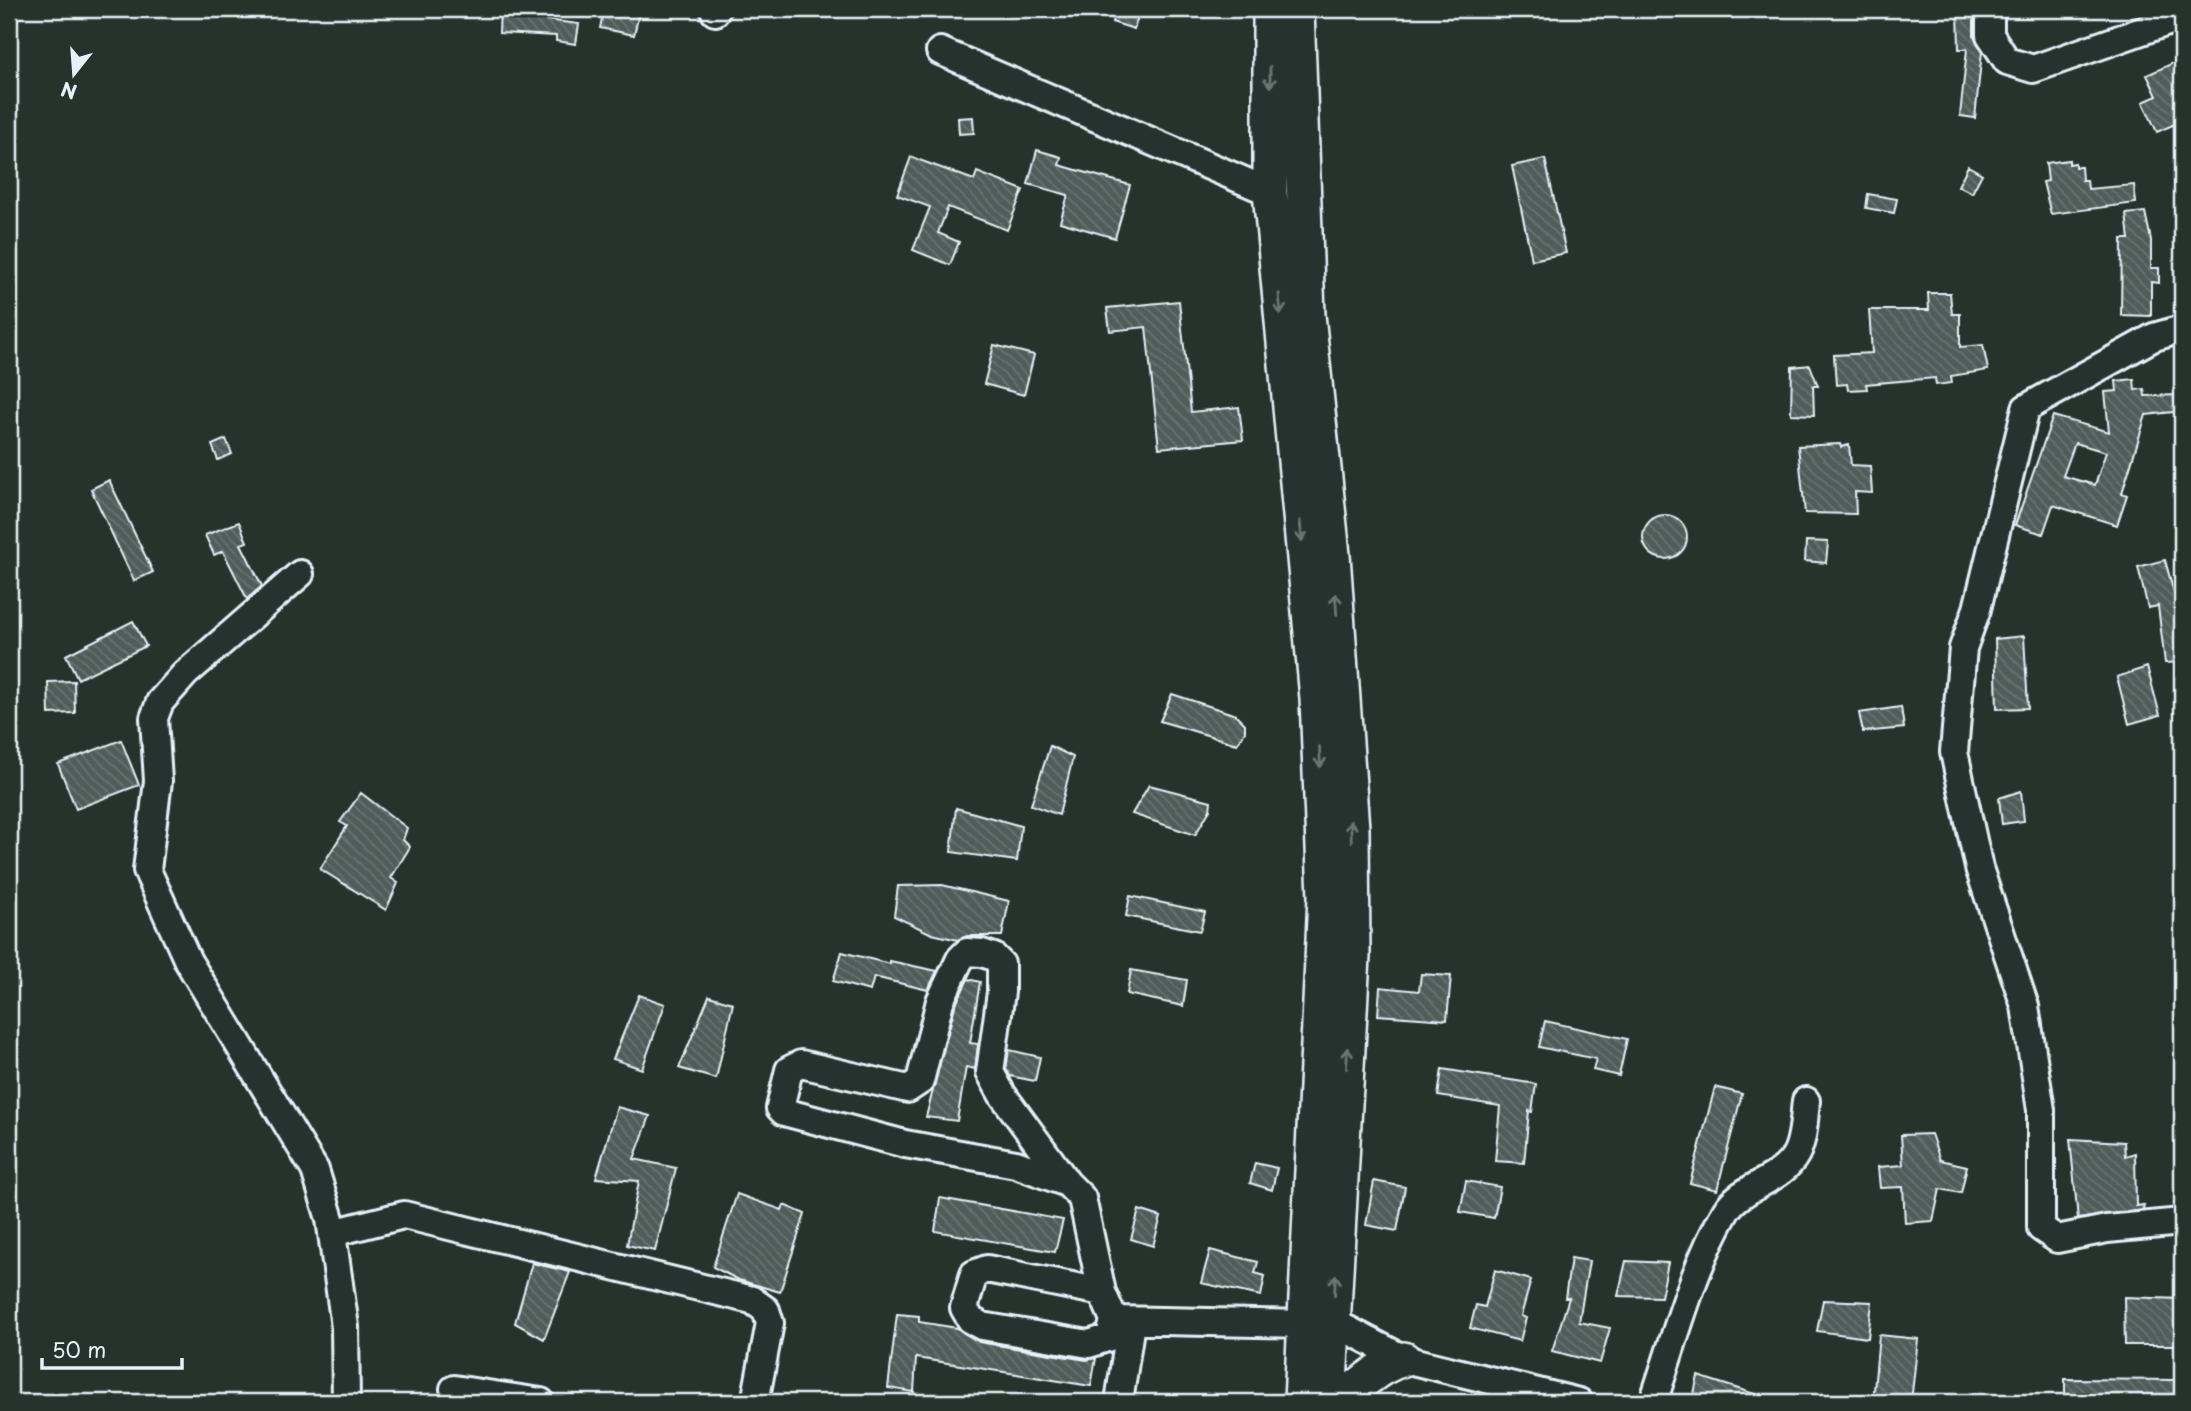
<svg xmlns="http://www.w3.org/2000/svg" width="2191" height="1411" viewBox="0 0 2191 1411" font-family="'Playpen Sans',sans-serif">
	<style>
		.building { fill: url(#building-back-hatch); stroke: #e8f1f8; stroke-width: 2; fill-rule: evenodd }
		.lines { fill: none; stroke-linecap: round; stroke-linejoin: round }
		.minor-casing { stroke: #e8f1f8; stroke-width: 32 }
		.major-casing { stroke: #e8f1f8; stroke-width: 38 }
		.minor { stroke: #26332d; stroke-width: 26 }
		.major { stroke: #26332d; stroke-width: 33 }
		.oneway { stroke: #6a7674 }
	</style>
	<defs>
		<pattern id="building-back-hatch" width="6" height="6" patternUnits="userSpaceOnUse" patternTransform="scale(1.75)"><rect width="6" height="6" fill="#505c59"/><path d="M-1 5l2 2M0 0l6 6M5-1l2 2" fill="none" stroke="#697472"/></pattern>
	</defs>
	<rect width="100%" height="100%" fill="#26332d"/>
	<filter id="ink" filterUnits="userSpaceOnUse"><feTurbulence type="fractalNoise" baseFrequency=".0143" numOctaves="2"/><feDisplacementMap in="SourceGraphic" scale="14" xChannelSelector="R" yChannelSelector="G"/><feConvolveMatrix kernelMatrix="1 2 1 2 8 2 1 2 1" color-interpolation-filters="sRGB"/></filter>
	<g filter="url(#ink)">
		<!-- building -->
		<path class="building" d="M500,9h39v10l40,5 -3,20 -20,-3v-5l-57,-3z
			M604,9h36l-6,26 -34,-7z
			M1116,9l23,5 -5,15 -22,-7z
			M1958,10h16v26l8,15 -7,67 -15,-2 7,-67h-8z
			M2182,59v62l-25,11 -14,-30 14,-6 -10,-21z
			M973,117l1,16 -15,1 -1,-16z
			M1037,150l24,7 -2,8 71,20 -15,53 -55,-16 8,-27 -40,-11z
			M911,157l63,23 3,-8 46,18 -16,40 -59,-23 -10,26 21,9 -9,23 -37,-15 17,-43 -33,-12z
			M1545,159l21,94 -34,7 -20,-94z
			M2069,160v4l6,-1v4h6l1,13h5l1,9 46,-4 2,18 -85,11 -8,-32 5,-1 -2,-18z
			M1968,166l14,8 -10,19 -14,-7z
			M1868,194l29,5 -3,14 -28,-5z
			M2145,212l6,28v28h8v15l-8,-1v34l-30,-1 1,-76h7l-3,-25z
			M1928,293h22l2,21h8v33l23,-2 5,25 -37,6 1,7 -16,2 -1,-7 -69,6 1,5 -19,1 -1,-6 -11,1 -2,-30 38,-2 -3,-43h60z
			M1179,301l12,111 48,-5 4,33 -84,8 -13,-121 -36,4 -3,-23z
			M994,345l40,10 -10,40 -40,-11z
			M1810,365l8,21h-5l1,29 -23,-1 1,-47z
			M2134,379l1,11 9,-1 1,7 37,-1v16l-36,4 -24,78 5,2 -10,30 -64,-20 -10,29 -28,-9 38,-109 56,16 -4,-40 12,-1 -1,-10zM2075,443l31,9 -11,33 -32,-9z
			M226,439l6,15 -14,6 -6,-15z
			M1840,444l1,3 8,-2 2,20 19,1 2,27 -17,-1 1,22 -51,-1 -7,-67z
			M109,480l44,92 -19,9 -43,-92z
			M1643 537a22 22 0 1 1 44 0a22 22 0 1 1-44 0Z
			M239,522l8,20 -6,2 21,42 -15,13 -24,-48 -9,4 -9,-20z
			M1806,541l22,1 -2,21 -21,-2z
			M2165,560l14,51 3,-1v52l-17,1 -7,-57 -10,2 -10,-41z
			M133,621l13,25 -68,33 -12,-24z
			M2024,636l4,72 -31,1 -2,-70z
			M2147,667l13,48 -31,9 -12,-47z
			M74,681l1,32 -26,1 -1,-32z
			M1172,694l64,21 9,9v7l-8,13 -77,-23z
			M1901,707l3,21 -41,4 -4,-19z
			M121,740l18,45 -63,24 -18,-45z
			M1050,746l23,11 -14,58 -28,-10z
			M1149,785l62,16 -1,9 -15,25 -63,-21z
			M2021,791l3,30 -22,3 -3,-26z
			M361,793l46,35 -4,12 7,7 -19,31 7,5 -12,27 -66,-41 27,-43 -7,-4z
			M956,808l65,18 -4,35 -66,-9z
			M942,885l67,16 -7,35h-35l-9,4 -26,-6 -38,-18 4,-30z
			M1130,896l75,16 -5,19 -74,-15z
			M842,952l48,12v-3l47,10 -9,19 -54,-13 -4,14 -37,-10z
			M1131,970l56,10 -4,26 -56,-12z
			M1421,974l30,2 -4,44 -69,-5 2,-28 39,4z
			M968,979l12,3 -10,61 8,1 -3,25 -9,-2 -9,54 -31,-4 29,-111z
			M639,995l26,9 -23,65 -29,-10z
			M709,996l24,7 -17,76 -37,-11z
			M1545,1021l82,18 -8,37 -26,-6 3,-11 -57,-12z
			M1009,1050l31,7 -5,24 -25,-5 -4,-7z
			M1442,1069l94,15 -4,28 -3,-1 -5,52 -29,-2 5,-55 -62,-10z
			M1715,1087l27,7 -25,96 -27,-7z
			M617,1107l33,9 -16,43 42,9 -21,83 -28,-6 12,-64 -43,-3z
			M1931,1134l9,26 27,6 -6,27 -21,-4 -7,32 -28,2 -2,-36 -23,1 -2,-21 25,-2 -2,-30z
			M2070,1139l54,3 1,14 10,-3 1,53 8,-1 -1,5 -65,9z
			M1255,1163l22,5 -5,22 -22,-7z
			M1374,1181l31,6 -8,44 -31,-6z
			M1466,1181l34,6 -6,31 -34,-6z
			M737,1194l45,16 2,-5 21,9 -25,78 -41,-12 -26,-13z
			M940,1198l123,22 -8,32 -120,-21z
			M1139,1210l22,7 -8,29 -22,-7z
			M1210,1250l48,12 -3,11 10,3 -4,20 -60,-13z
			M1571,1258l18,3 -10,61 31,6 -10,35 -48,-12 17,-53h-4z
			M1626,1261l42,2 -7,34 -43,-1z
			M532,1263l38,9 -26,67 -29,-16z
			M1495,1270l36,10 -10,36 5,2 -6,23 -50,-13 6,-23 9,2z
			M2124,1297l58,2v46h-57z
			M1823,1300l49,2 -4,36 -51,-7z
			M897,1314l22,2v6l38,6 22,14 107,18 10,-2 -5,28 -175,-28 -2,34 -26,-4z
			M1879,1335l39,4 -7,63h-38z
			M1698,1376l72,23v3h-59l-18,-4z
			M2065,1379l110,1 -1,22h-109z"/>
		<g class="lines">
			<!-- minor casing -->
			<g class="minor-casing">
				<path id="minor" d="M1990,9v26l17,26 26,8 149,-52
					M715,12l2,-3
					M940,51l330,141
					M2182,329l-28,8 -128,71 -49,201 -14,39 -9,104 25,116 46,138 16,104v118l16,11 50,-10 75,-7
					M300,574l-115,100 -25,28 -6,16 4,63 -11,89 41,91 127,209 15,49 15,108 1,75
					M1067,1183l-51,-19 -111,-20 -121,-32 -4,-4 9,-38 12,-6 107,25 12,-8 20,-80 20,-42 7,-7 15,1 12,4 7,7v28l-11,80 12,22 65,89 15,15 20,94 12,28 -4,17 -21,7 -107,-18 -11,-6 -7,-12 10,-34 13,-5 115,23
					M332,1233l72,-18 348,85 14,10 4,13 -15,79
					M1114,1320l191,4
					M1333,1322l71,37 175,43
					M454,1389l87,13
					M1119,1402l12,-80
					M1653,1402c22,-63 39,-133 73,-191 16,-26 56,-30 70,-57 8,-15 8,-37 10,-53"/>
			</g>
			<!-- major casing -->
			<g class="major-casing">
				<path id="major" d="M1270,9v183l47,506 8,199 -24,505
					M1297,9l11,306 25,240 19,274 1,127 -24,446
					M1329,1402c30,-10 42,-34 75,-43"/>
			</g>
			<!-- minor -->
			<use href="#minor" class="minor"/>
			<!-- major -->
			<use href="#major" class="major"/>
		</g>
		<!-- one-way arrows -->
		<defs><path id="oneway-shaft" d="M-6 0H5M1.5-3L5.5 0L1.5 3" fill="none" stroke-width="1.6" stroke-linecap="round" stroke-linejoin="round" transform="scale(1.75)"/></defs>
		<g class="oneway">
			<use href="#oneway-shaft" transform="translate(1270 77) rotate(90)"/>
			<use href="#oneway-shaft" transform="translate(1280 304) rotate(85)"/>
			<use href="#oneway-shaft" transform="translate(1301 531) rotate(85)"/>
			<use href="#oneway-shaft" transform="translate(1336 604) rotate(-94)"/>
			<use href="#oneway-shaft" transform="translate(1320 757) rotate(87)"/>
			<use href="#oneway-shaft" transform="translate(1351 831) rotate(-92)"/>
			<use href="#oneway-shaft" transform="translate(1347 1058) rotate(-87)"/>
			<use href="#oneway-shaft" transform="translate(1335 1285) rotate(-87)"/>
		</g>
	</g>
	<!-- margin -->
	<rect width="2191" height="1411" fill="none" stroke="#26332d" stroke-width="35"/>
	<rect x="18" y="18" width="2156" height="1376" fill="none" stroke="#e8f1f8" stroke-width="2.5" filter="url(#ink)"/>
	<!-- north arrow -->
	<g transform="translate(74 74) rotate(197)" stroke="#26332d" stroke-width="5" paint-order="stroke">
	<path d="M0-5L12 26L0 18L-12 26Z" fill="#e8f1f8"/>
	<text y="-10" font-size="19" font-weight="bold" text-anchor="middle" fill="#e8f1f8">N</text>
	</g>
	<!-- scale -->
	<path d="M42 1358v10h140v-10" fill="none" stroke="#e8f1f8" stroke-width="3.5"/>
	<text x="52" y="1358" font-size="21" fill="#e8f1f8" stroke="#26332d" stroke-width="5" paint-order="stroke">50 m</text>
</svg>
